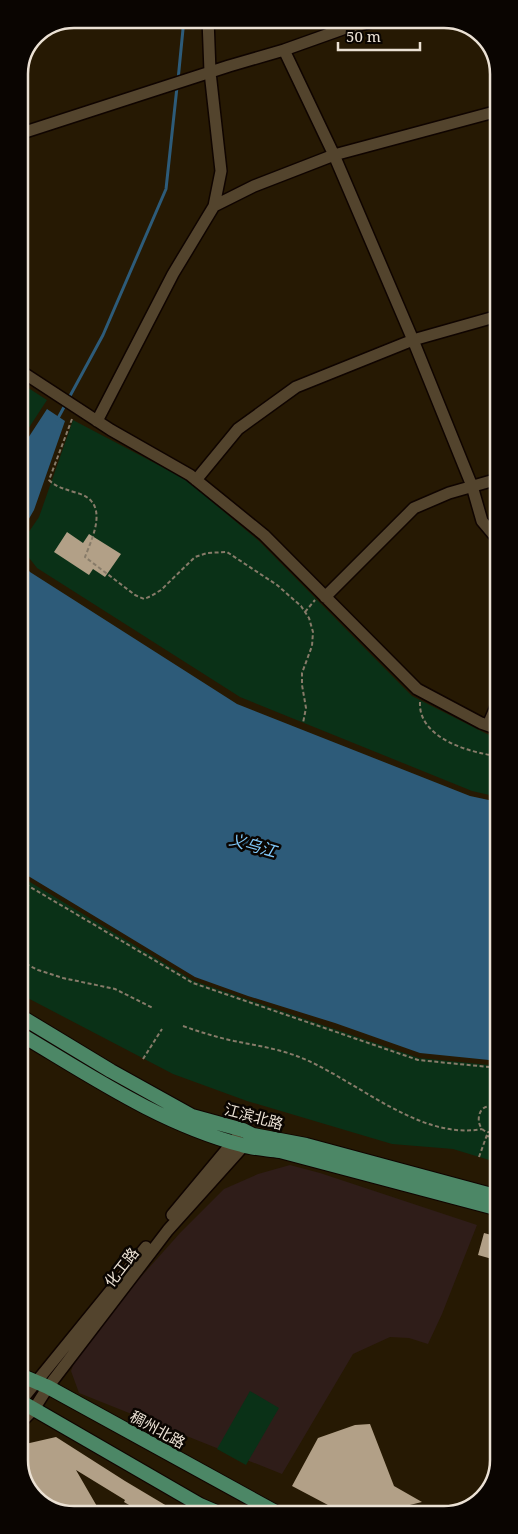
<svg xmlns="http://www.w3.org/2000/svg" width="518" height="1534" viewBox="0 0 518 1534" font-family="'Noto Serif','Noto Sans SC',serif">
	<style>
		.education { fill: #2f1d19 }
		.green { fill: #0a3117 }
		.water { fill: #2d5b79 }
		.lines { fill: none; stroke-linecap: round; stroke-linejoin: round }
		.stream { stroke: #2d5b79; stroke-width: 3 }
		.building { fill: #b2a087 }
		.minor-casing { stroke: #0f0400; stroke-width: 14 }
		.major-casing { stroke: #0f0400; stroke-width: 16 }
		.path { stroke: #877b69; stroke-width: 2; stroke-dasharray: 4 2.5; stroke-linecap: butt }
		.minor { stroke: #53442d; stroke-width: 11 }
		.major { stroke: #4c8766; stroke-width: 14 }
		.labels { text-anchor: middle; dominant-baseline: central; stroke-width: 5; stroke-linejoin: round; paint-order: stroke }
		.street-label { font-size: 15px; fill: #ebe1d4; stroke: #0a0501 }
		.water-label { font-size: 16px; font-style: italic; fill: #82cafb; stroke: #0a0501 }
		.rim { fill: none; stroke: #ebe1d4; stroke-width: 2.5 }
	</style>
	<rect width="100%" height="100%" fill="#261903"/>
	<!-- education -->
	<path class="education" d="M290,1165l30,8 157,52 -35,89 -14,30 -19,-6 -19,-1 -37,17 -71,120 -203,-81 -8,-22 10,-27 99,-111 44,-44 34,-15z"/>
	<!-- green -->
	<path class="green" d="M19,382l28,18 -28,43z
		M73,420l112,59 74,62 153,155 75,38 11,4v59l-26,-6 -232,-94 -203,-129 -14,-18 3,-14 13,-19z
		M20,876l174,105 225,77 80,8v97l-46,-14 -61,-5 -145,-43 -74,-27 -153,-80z
		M250,1391l29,17 -33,57 -29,-16z"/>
	<!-- water -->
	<path class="water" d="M47,409l18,12 -31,89 -15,26v-84z
		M19,559l11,13 207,132 233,92 28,6 1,259 -79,-8 -85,-30 -87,-27 -53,-19 -175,-106z"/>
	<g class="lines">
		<!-- stream -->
		<path class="stream" d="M178,80l6,-61
			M57,420l46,-85 63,-146 11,-102"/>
	</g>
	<!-- building -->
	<path class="building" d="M67,532l16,11 6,-9 32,20 -16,23 -12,-8 -4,6 -35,-23z
		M484,1233l15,4v24l-21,-6z
		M370,1424l24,62 28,16 -49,12h-28l-53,-28 26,-48 37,-13z
		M56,1437l69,44 57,34h-36l-22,-13 1,-2 -49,-30 26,45h-32l-26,-11 -23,-41v-18z"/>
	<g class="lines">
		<!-- minor casing -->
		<g class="minor-casing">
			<path id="minor" d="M284,50l50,105 79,185 59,146 10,35 16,19
				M19,134l210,-68 55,-16 59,-21 42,-10
				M214,206l40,-20 80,-31 164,-44
				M19,370l92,60 79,45 74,60 153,154 64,34 17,6
				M97,421l76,-147 41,-68 7,-35 -11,-99 -2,-53
				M196,480l42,-51 58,-42 117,-47 85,-24
				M325,597l89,-89 35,-15 49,-14
				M488,725l10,-23
				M172,1215l65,-78
				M20,1402l126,-155
				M20,1423l14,-14 14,-22 120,-157 80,-89"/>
		</g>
		<!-- major casing -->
		<g class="major-casing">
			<path id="major" d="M20,1016l91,55 81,45 51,14 10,5 53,10 193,52
				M20,1034c71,42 141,90 222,111 12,4 25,4 38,6l219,58
				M20,1375l28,12 231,127
				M20,1401l180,104 21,9"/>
		</g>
		<!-- path -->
		<path class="path" d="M72,419l-23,61c8,8 17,9 28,13 33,9 16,43 8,64l50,38 9,4 7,-3 10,-6 34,-33 12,-4 20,-1 50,33 24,21 8,12 4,14 -1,14 -10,27v12l4,23 -3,15
			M305,612l10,-12
			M420,702c-2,36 50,51 78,54
			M20,881l173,102 225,77 81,8
			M20,961l18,9 25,8 52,11 38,19
			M183,1026c17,6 33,11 51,15 20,4 40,7 60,14 59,21 123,86 188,74
			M143,1059l19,-30
			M494,1107l5,-13
			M499,1110c-27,-17 -27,35 0,19
			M486,1136l13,1
			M479,1157l9,-25"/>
		<!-- minor -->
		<use href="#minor" class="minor"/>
		<!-- major -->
		<use href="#major" class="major"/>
	</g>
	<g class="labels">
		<!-- street labels -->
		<g class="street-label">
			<text transform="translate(254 1116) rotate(15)">江滨北路</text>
			<text transform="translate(121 1267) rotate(-52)">化工路</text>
			<text transform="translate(158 1429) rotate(29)">稠州北路</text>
		</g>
		<!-- water labels -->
		<g class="water-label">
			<text transform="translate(253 845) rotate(16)">义乌江</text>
		</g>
	</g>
	<!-- crop -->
	<path d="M0 0H518V1534H0ZM74 28H444A46 46 0 0 1 490 74V1460A46 46 0 0 1 444 1506H74A46 46 0 0 1 28 1460V74A46 46 0 0 1 74 28Z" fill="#0a0501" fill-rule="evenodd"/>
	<path class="rim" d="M74 28H444A46 46 0 0 1 490 74V1460A46 46 0 0 1 444 1506H74A46 46 0 0 1 28 1460V74A46 46 0 0 1 74 28Z"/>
	<!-- scale -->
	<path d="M338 42v8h82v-8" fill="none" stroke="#ebe1d4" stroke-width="2.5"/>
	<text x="346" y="42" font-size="15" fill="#ebe1d4" stroke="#0a0501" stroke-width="4" paint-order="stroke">50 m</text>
</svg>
